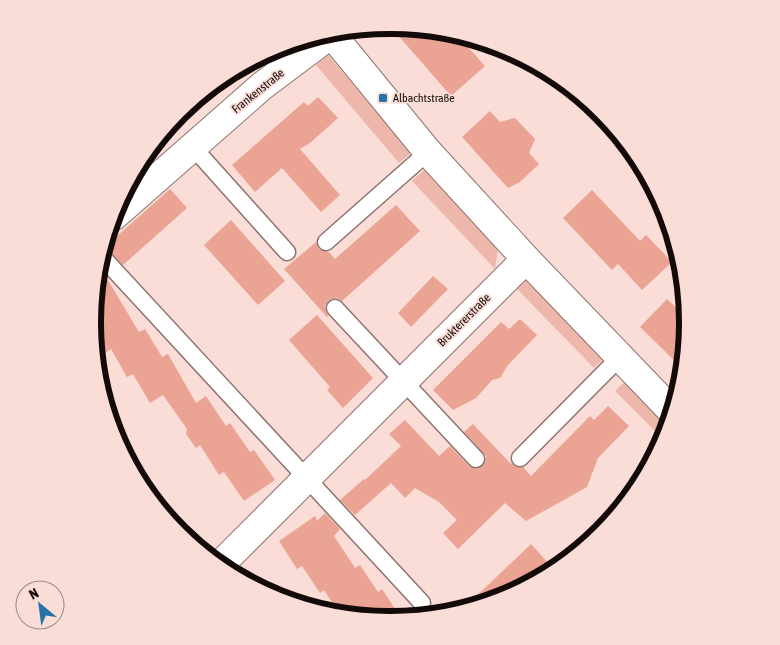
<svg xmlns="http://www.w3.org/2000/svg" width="780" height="645" viewBox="0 0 780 645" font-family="'Asap Condensed',sans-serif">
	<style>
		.green { fill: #eeb7ac }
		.building { fill: #eba394 }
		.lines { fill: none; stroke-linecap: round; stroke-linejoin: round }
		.lane-casing { stroke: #8d736d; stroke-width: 19 }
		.street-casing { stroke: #8d736d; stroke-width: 30 }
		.lane { stroke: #fff; stroke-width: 16 }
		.street { stroke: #fff; stroke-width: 28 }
		.poi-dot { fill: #2674a6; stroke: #faddd7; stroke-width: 2 }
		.labels { text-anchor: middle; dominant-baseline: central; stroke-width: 4; stroke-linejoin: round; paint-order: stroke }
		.street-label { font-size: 12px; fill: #140b09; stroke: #faddd7 }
		.poi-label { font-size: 12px; fill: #140b09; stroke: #faddd7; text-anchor: start }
		.rim { fill: none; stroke: #140b09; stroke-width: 6 }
	</style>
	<rect width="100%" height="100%" fill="#faddd7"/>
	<!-- green -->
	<path class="green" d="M328,55l83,98 -12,10 -83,-98z
		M424,170l74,79 -3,20 -83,-88z
		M527,277l78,80 -11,11 -78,-80z
		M625,381l42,43 -4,15 -48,-48z"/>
	<!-- building -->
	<path class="building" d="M389,25l72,14 24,27 -34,30z
		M318,97l20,21 -28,25 -10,6 40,46 -19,17 -39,-44 -27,24 -23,-27 72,-63 4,4z
		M490,111l10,11 15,-4 20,21 -6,14 10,11 -19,18 -12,6 -46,-51z
		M170,189l17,19 -64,57 -16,-15 1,-6z
		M592,190l48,51 6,-6 26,27 -30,28 -24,-26 -6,6 -49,-52z
		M396,205l24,26 -78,70 -5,-3 -8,2 -4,6 3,10 -1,1 -43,-48 32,-27 3,7 10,3 6,7z
		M231,220l54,61 -27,24 -54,-60z
		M103,272l36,60 6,-3 17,28 6,-3 28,49 10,-7 20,30 4,-3 20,29 4,-2 21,30 -31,21 -20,-29 -5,3 -19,-30 -4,3 -10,-14 1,-5 -24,-34 -13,8 -17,-29 -6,3 -16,-28 -6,4 -10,-16 -3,-15z
		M433,276l15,13 -37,38 -13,-14z
		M667,299l19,18 2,6 -9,42 -39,-38z
		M317,315l56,63 -30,30 -16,-18 3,-3 -41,-47z
		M520,319l17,16 -29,30 -8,13 -8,2 -16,18 -23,12 -20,-20 68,-68 8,7z
		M608,406l21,20 -31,32 -11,29 -61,34 -21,-18 -47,46 -15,-16 14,-13 -18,-18 -24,-14 -10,10 -14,-15 -36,32 -15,-15 24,-21 1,1 36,-34 -12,-12 16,-14 34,36 11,-10 19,20 9,3 7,-7 1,-6 -22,-24 9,-8 36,38 8,5h6l8,9 59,-60 4,4z
		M325,513l15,16 -6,7 21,32 5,-3 18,27 4,-3 19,29 -11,2 -53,-10 -13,-20 -4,3 -18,-27 -5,3 -18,-28 36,-25 2,5z
		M531,544l20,22 -47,31 -36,7z"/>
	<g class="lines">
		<!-- lane casing -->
		<g class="lane-casing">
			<path id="lane" d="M192,146l95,106
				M326,242l102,-90
				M105,260l317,343
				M335,308l141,151
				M520,458l100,-101"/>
		</g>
		<!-- street casing -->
		<g class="street-casing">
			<path id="street" d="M333,36l95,116 98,107 144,150
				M114,216l148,-130 64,-48
				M223,562l303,-303"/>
		</g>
		<!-- lane -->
		<use href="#lane" class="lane"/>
		<!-- street -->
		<use href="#street" class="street"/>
	</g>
	<!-- markers -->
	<rect class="poi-dot" x="378" y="93" width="10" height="10" rx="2.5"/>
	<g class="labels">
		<!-- street labels -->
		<g class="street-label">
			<text transform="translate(258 91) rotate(-39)">Frankenstraße</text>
			<text transform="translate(464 320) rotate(-45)">Bruktererstraße</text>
		</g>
		<!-- poi labels -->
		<g class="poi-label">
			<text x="393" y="98">Albachtstraße</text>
		</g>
	</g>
	<!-- crop -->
	<path d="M0 0H780V645H0ZM389 34H391A288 288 0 0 1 679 322V323A288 288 0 0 1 391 611H389A288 288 0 0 1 101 323V322A288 288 0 0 1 389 34Z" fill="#faddd7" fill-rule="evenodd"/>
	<path class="rim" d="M389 34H391A288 288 0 0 1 679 322V323A288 288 0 0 1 391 611H389A288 288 0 0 1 101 323V322A288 288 0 0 1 389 34Z"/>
	<!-- north arrow -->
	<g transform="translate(40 605) rotate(331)"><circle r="24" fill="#faddd7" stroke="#9e8985"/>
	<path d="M0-4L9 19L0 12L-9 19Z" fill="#2674a6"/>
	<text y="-8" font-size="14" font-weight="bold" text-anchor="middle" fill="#140b09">N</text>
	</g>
</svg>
